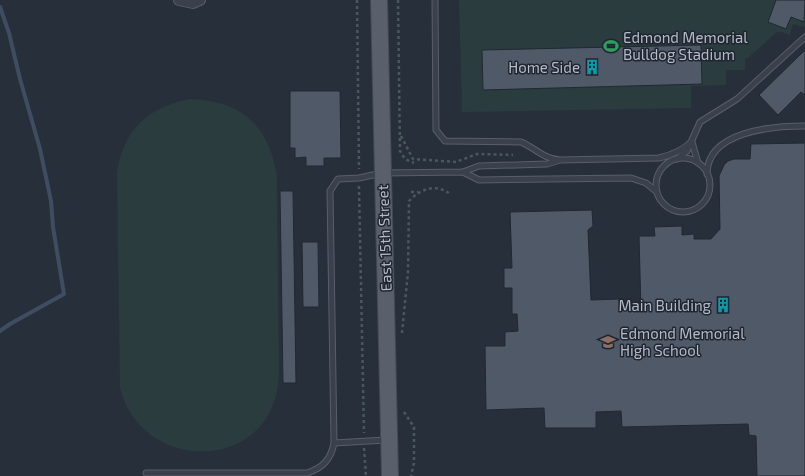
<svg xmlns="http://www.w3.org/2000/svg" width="805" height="476" viewBox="0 0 805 476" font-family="'Exo 2',sans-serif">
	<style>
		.park { fill: #2a3c3d }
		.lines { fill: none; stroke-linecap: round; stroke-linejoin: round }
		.stream { stroke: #3f4d62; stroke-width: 4 }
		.building { fill: #505967; stroke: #212833 }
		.service-casing { stroke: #585f6a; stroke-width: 7 }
		.minor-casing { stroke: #585f6a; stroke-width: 12 }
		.primary-casing { stroke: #434a55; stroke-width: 18 }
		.path { stroke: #49595b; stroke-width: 2.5; stroke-dasharray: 3 3; stroke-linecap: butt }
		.service { stroke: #3a414c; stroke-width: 5 }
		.minor { stroke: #3a414c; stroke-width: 10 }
		.primary { stroke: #59606b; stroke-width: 16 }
		.labels { text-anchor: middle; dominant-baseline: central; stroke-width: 3; stroke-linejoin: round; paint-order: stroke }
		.poi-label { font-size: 15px; fill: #b6bcc7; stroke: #1f2631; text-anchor: start }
		.street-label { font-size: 15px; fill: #b6bcc7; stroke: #1f2631 }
	</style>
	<rect width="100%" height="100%" fill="#272f3b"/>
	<!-- park -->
	<path class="park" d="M459,0h346v26l-1,1 -11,-3 -3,11 -9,-3h-4l-29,26h-3v12h-19v15l-35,1v22l-229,4z
		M190,99c52,2 79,26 87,78l2,195c-1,102 -137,104 -159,16l-3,-215c6,-43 31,-66 73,-74z"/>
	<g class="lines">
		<!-- stream -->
		<path class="stream" d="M0,7l9,26 11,46 20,70 11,52 2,26 11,67 -54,30 -10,7"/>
	</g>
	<!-- building -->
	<path class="building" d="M776,0h29l-1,22 -13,-5 -5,12 -18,-7z
		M701,45l1,39 -219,6 -1,-40z
		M805,50v45l-4,-3 -23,23 -19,-20z
		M290,91h50l1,67h-17v8h-18v-9l-11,1v-10h-5z
		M805,143v333h-48l-1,-40 -7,-1 -1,-11 -126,3 -1,-16 -25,1v16h-51l-1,-20 -58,2 -1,-64h20v-14l13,-1 -1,-17h-5v-26h-8v-20h8l-2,-56 82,-2 1,16 -5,4 3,70 28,-1 1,11 21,1 -2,-75h16l-1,-9 28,-1v9l12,-1v5h17l9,-10 -1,-53 5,-11 4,-4 6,-2h16l1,-15z
		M280,191h13l3,192h-13z
		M302,242h16l1,65h-16z"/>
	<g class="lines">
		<!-- service casing -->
		<g class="service-casing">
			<path id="service" d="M435,0l1,130 9,11 76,1c14,6 23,17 39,18l99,-2c12,-3 25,-8 33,-17
				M692,142l6,21
				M656 185a27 27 0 1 1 54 0a27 27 0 1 1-54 0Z
				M677,159l10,-8 13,-29 37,-23 68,-62
				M463,172l16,8 152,-2 15,5 11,9
				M707,174c0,-43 66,-48 98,-48
				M334,443l-4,-252 8,-12 21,-1 23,-5 81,-1 16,-6 68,-2 13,-4
				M146,473h161c16,-5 24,-14 27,-30l52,-3"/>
		</g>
		<!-- minor casing -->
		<g class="minor-casing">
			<path id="minor" d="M179,0l14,3 7,-3"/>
		</g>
		<!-- primary casing -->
		<g class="primary-casing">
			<path id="primary" d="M379,0l11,476"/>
		</g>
		<!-- path -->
		<path class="path" d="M357,0l2,169
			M398,0l2,151 5,8 9,4
			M401,136l12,23 43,3 21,-8 36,1
			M359,186l5,247
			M411,192h7
			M402,333l6,-61 1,-71c11,-12 27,-18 41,-7
			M404,412l10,15v36l-3,13
			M364,448l2,28"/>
		<!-- service -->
		<use href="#service" class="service"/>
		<!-- minor -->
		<use href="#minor" class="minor"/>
		<!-- primary -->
		<use href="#primary" class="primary"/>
	</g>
	<!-- icons -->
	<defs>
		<g id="stadium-bare" transform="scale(1.2)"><path d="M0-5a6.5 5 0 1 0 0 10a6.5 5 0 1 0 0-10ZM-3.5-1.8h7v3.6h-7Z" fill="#2e9e5b" stroke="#1f2631" stroke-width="2.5" paint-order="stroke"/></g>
		<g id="building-bare" transform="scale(1.2)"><path d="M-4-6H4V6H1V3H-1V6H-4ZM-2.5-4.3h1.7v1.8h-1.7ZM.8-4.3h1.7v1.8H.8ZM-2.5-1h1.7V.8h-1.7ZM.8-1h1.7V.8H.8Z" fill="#0f9aa8" stroke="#1f2631" stroke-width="2.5" paint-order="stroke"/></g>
		<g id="school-bare" transform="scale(1.2)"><path d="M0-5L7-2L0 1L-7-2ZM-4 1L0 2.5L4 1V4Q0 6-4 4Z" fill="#8d6e63" stroke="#1f2631" stroke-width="2.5" paint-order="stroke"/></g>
	</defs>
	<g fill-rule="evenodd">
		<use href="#stadium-bare" x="611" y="46"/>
		<use href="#building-bare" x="592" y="67"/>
		<use href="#building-bare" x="723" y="305"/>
		<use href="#school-bare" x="608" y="342"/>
	</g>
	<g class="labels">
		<!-- poi labels -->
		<g class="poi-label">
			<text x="623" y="37">Edmond Memorial<tspan x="623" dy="17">Bulldog Stadium</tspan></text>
			<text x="580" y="67" text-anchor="end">Home Side</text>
			<text x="711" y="305" text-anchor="end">Main Building</text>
			<text x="620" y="333">Edmond Memorial<tspan x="620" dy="17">High School</tspan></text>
		</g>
		<!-- street labels -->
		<g class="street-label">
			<text transform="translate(384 238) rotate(-92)">East 15th Street</text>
		</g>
	</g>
</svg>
